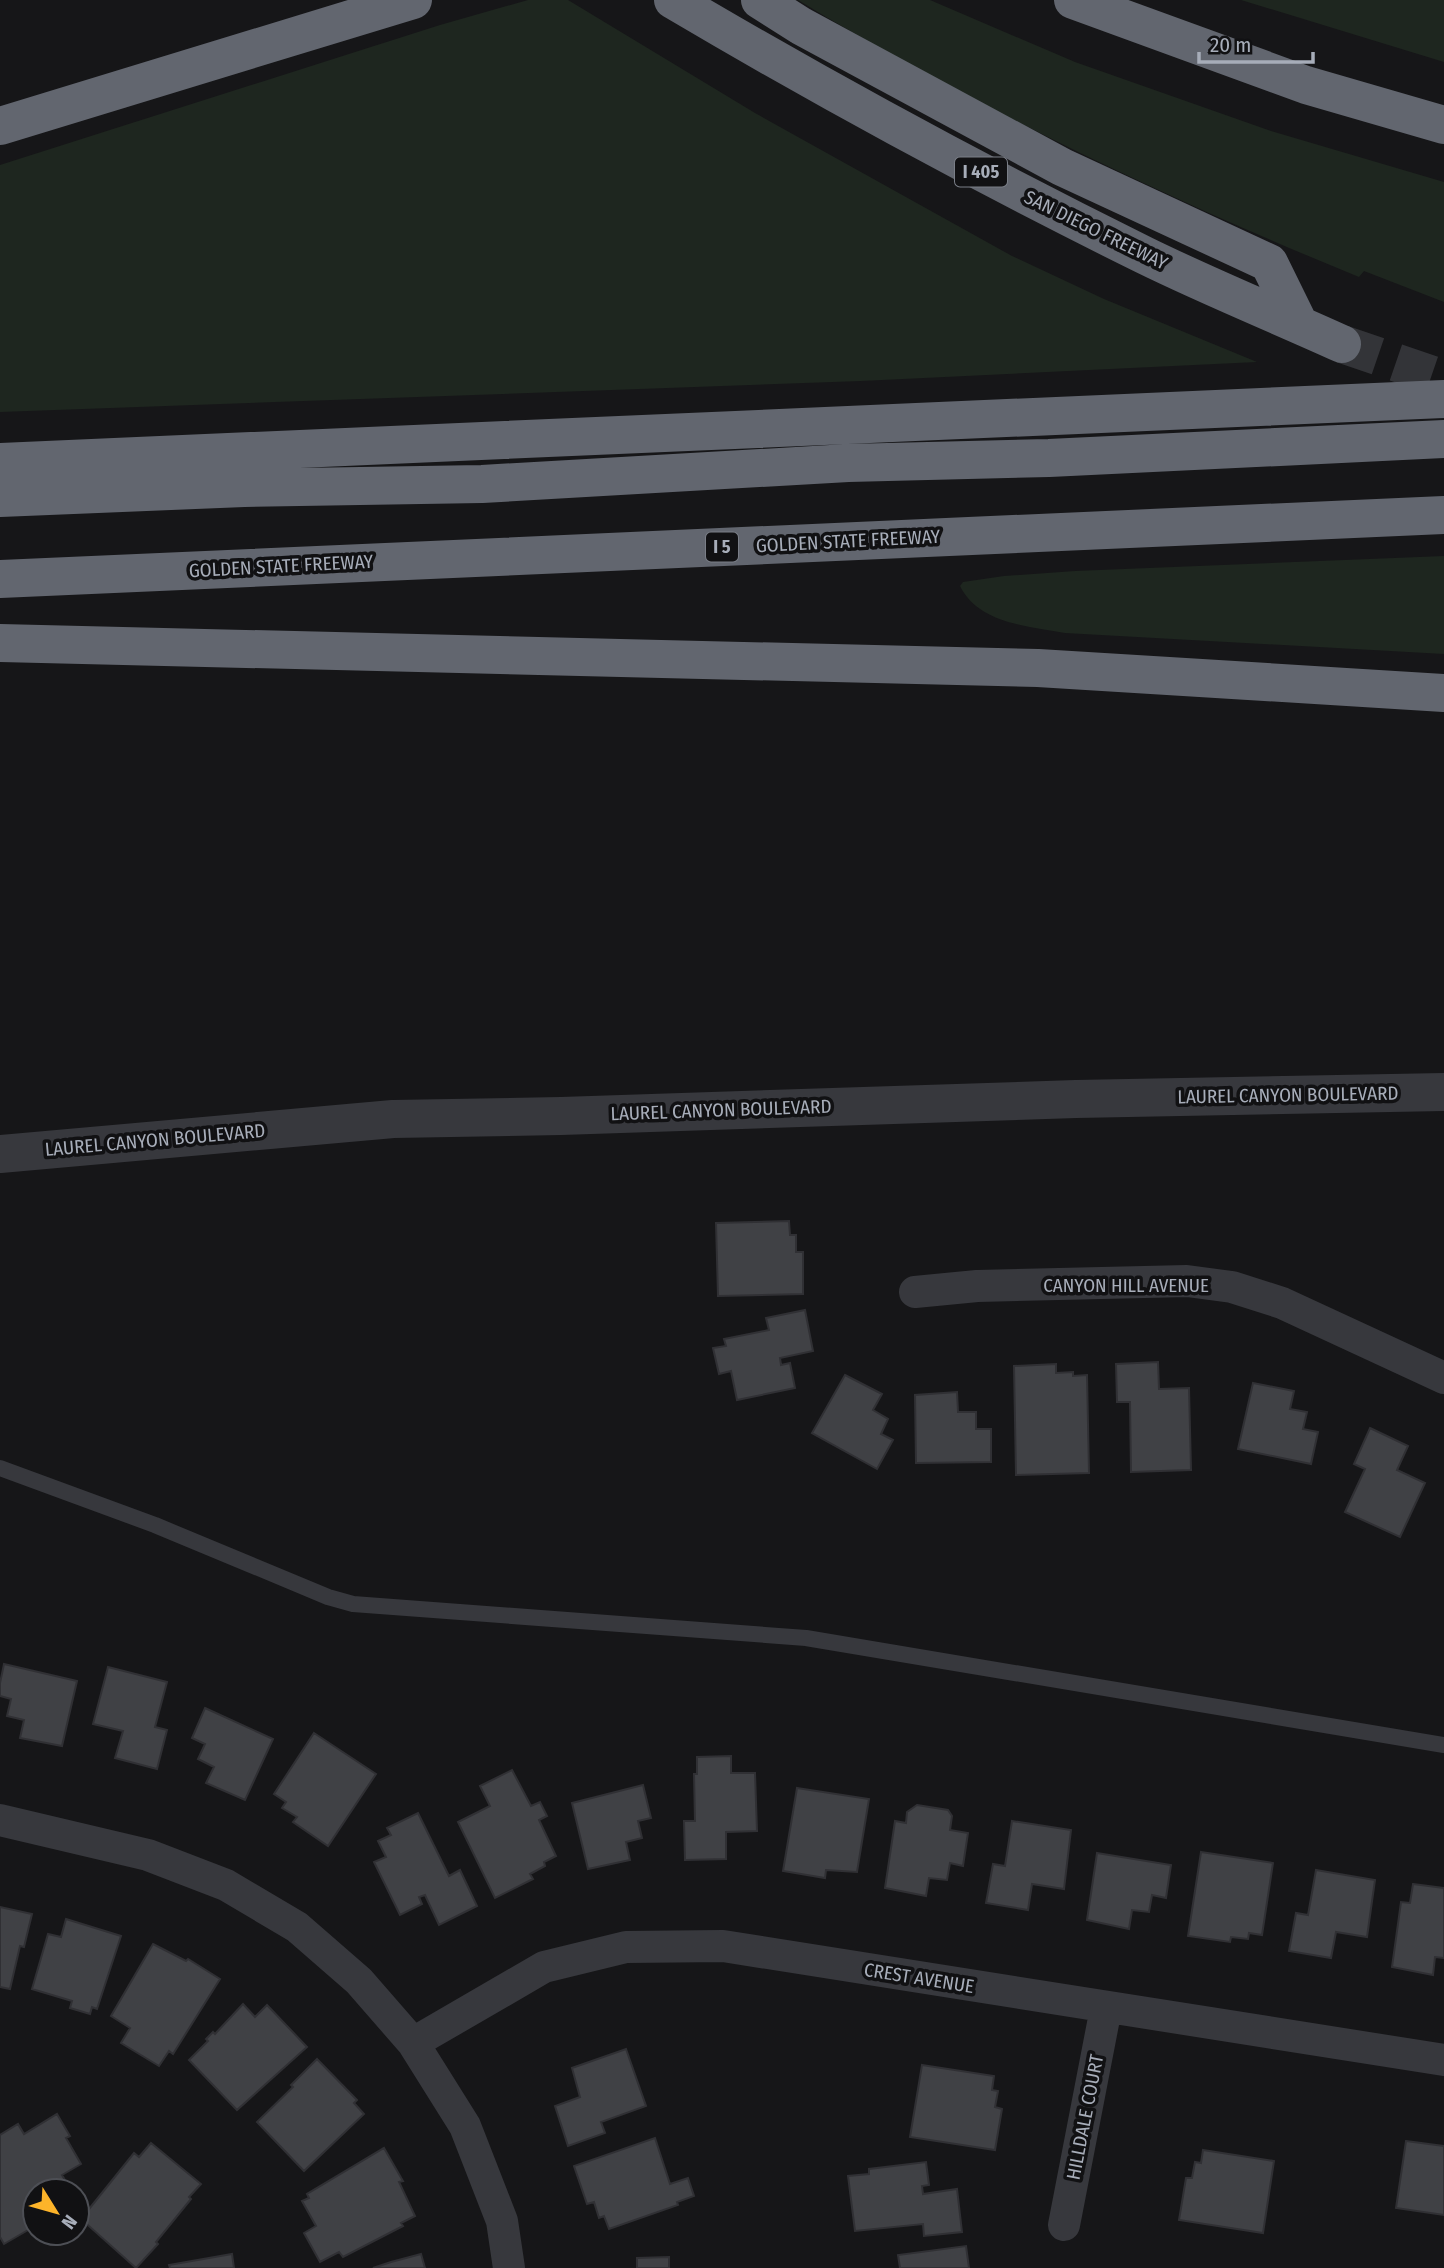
<svg xmlns="http://www.w3.org/2000/svg" width="1444" height="2268" viewBox="0 0 1444 2268" font-family="'Fira Sans Condensed',sans-serif">
	<style>
		.green { fill: #1e261f }
		.building { fill: #404145; stroke: #303034; stroke-width: 2 }
		.lines { fill: none; stroke-linecap: round; stroke-linejoin: round }
		.motorway-tunnel { stroke: #333438; stroke-width: 38; stroke-dasharray: 38 19; stroke-linecap: butt }
		.service { stroke: #37383d; stroke-width: 16 }
		.minor { stroke: #37383d; stroke-width: 32 }
		.tertiary { stroke: #37383d; stroke-width: 38 }
		.motorway { stroke: #62666f; stroke-width: 38 }
		.labels { text-anchor: middle; dominant-baseline: central; stroke-width: 7; stroke-linejoin: round; paint-order: stroke }
		.shield { fill: #111113; stroke: #7a7e87; stroke-width: 2 }
		.shield-label { font-size: 18px; font-weight: bold; fill: #a7adb9 }
		.street-label { font-size: 19px; fill: #a7adb9; stroke: #111113 }
	</style>
	<rect width="100%" height="100%" fill="#161618"/>
	<!-- green -->
	<path class="green" d="M528,0h40l187,113 257,143 92,43 153,63 -396,19 -861,31v-247l440,-140z
		M798,0h132l145,62 196,69 173,51v120l-80,-31 -5,6c-193,-79 -383,-169 -561,-277z
		M1241,0h203v62z
		M1444,556v98l-379,-21c-37,-7 -86,-9 -105,-47l3,-4 41,-6 71,-5z"/>
	<!-- building -->
	<path class="building" d="M789,1221l1,14h6v17h7v42l-85,2 -2,-73z
		M805,1310l8,41 -33,7 1,7 9,-2 5,25 -58,12 -6,-29 -12,3 -6,-26 13,-2 -2,-7 45,-9 -3,-12z
		M1158,1362l1,27 30,-1 2,82 -60,2 -1,-70h-13l-1,-38z
		M1056,1364v9l17,-1v4l14,-1 2,98 -73,2 -2,-109z
		M845,1375l37,19 -9,16 15,9 -7,15 12,6 -16,29 -65,-36z
		M1253,1383l41,8 -4,18 17,3 -4,17 15,3 -7,32 -73,-15z
		M957,1392l1,20h18v17h15v33l-75,1 -1,-68z
		M1370,1428l38,18 -11,24 28,13 -25,54 -55,-25 20,-43 -11,-5z
		M4,1664l73,17 -15,65 -42,-8 4,-18 -17,-4 4,-17 -11,-3v-13z
		M108,1667l59,15 -12,45 12,3 -10,39 -42,-11 8,-27 -30,-7z
		M205,1708l68,31 -28,61 -39,-17 8,-16 -16,-8 7,-15 -13,-6z
		M314,1733l62,41 -48,72 -35,-24 4,-5 -15,-9 4,-6 -12,-8z
		M731,1756v17h24l2,58 -31,1v27l-41,1 -1,-39h11l-1,-47h3v-17z
		M512,1770l19,36 9,-4 7,14 -8,4 17,36 -12,6 1,4 -15,8 3,5 -38,19 -37,-76 32,-16 -10,-20z
		M643,1785l8,33 -13,3 4,17 -16,4 4,18 -42,9 -16,-66z
		M797,1788l72,11 -12,73 -31,-2 -1,8 -42,-7z
		M917,1805l31,5 4,6 -2,14 18,3 -5,33 -13,-3 -3,17 -18,-2 -3,18 -41,-8 10,-67 11,2 1,-11z
		M418,1813l31,63 11,-6 17,36 -38,19 -14,-30 -6,2 3,7 -22,11 -26,-53 12,-5 -8,-16 13,-6 -4,-7z
		M1012,1821l59,9 -7,59 -32,-5 -4,26 -42,-7 7,-39 12,2z
		M1201,1852l72,11 -11,72 -13,-2 -1,6 -17,-2 -1,5 -42,-6z
		M1097,1853l74,12 -5,33 -14,-3 -3,17 -17,-2 -3,19 -42,-9z
		M1316,1870l59,10 -8,57 -31,-5 -5,26 -42,-7 7,-38 12,2z
		M1413,1884l31,4v70l-9,-1 -2,18 -41,-8 9,-65 9,1z
		M0,1907l32,7 -8,33 -4,-1 -10,43 -10,-2z
		M66,1919l55,17 -24,73 -5,-2 -2,7 -20,-6 2,-7 -40,-12 16,-55 13,3z
		M153,1944l33,17 2,-2 32,20 -47,75 -4,-3 -10,15 -38,-23 9,-15 -19,-12z
		M243,2004l12,13 12,-12 40,42 -70,63 -48,-50 19,-19 -2,-2 7,-7 2,2z
		M626,2049l20,57 -45,16 4,11 -37,13 -13,-40 25,-9 -8,-29z
		M317,2059l40,41 -3,3 10,11 -60,57 -47,-49 36,-35 -2,-2z
		M922,2065l72,11 -2,14 6,1 -3,16 7,2 -7,41 -85,-13z
		M57,2114l13,22 -4,2 15,26 -19,11 4,7 -10,6 2,3h-23v35l-31,18 -4,-7v-102l18,-11 6,10z
		M655,2138l15,46 18,-6 6,18 -17,6 1,3 -69,24 -5,-13 -5,2 -5,-16 -7,2 -13,-38z
		M1406,2141l38,5v69l-48,-7z
		M151,2143l50,41 -12,13 2,2 -35,43 2,2 -22,24 -55,-49 53,-66 5,4z
		M384,2148l19,33 -4,1 16,34 -14,7 2,3 -60,31 -4,-5 -19,10 -16,-29 12,-7 -14,-25 7,-3 -2,-4z
		M1203,2150l71,11 -11,72 -84,-13 7,-42h6l3,-16 6,1z
		M926,2162l3,23 -7,1 1,8 34,-5 5,43 -38,4 -1,-12 -68,7 -7,-55 21,-2v-5z
		M966,2246l3,22h-69l-2,-13z
		M232,2254l2,14h-64l-1,-3z
		M421,2254l4,14h-52l18,-6z
		M669,2257v11h-32v-10z"/>
	<g class="lines">
		<!-- motorway-tunnel -->
		<path class="motorway-tunnel" d="M1342,344l102,35"/>
		<!-- service -->
		<path class="service" d="M0,1468l155,57 173,72 25,7 453,34 638,107"/>
		<!-- minor -->
		<path class="minor" d="M915,1292l62,-6 210,-5 45,6 50,16 162,75
			M0,1820l148,35 78,30 71,42 62,54 54,62 52,83 37,95 7,47
			M413,2043l131,-76 82,-20 97,-1 721,114
			M1064,2225l42,-217"/>
		<!-- tertiary -->
		<path class="tertiary" d="M0,1154l393,-35 168,-3 515,-17 368,-7"/>
		<!-- motorway -->
		<path class="motorway" d="M673,0c154,91 311,176 471,255 65,32 132,59 198,89
			M760,0l41,26 261,141 207,96 30,61
			M1073,0l233,85 138,40
			M0,126l413,-126
			M0,462l1444,-63
			M0,498l244,-10 238,-4 366,-21 201,-5 395,-19
			M0,579l1444,-64
			M0,643l1038,25 406,25"/>
	</g>
	<g class="labels">
		<!-- shield labels -->
		<g class="shield">
			<rect x="955" y="157.5" width="52" height="29" rx="5"/>
			<rect x="706" y="532.5" width="32" height="29" rx="5"/>
		</g>
		<g class="shield-label">
			<text x="981" y="172">I 405</text>
			<text x="722" y="547">I 5</text>
		</g>
		<!-- street labels -->
		<g class="street-label">
			<text transform="translate(1096 230) rotate(26)">SAN DIEGO FREEWAY</text>
			<text transform="translate(848 541) rotate(-3)">GOLDEN STATE FREEWAY</text>
			<text transform="translate(281 566) rotate(-3)">GOLDEN STATE FREEWAY</text>
			<text transform="translate(1288 1095) rotate(-1)">LAUREL CANYON BOULEVARD</text>
			<text transform="translate(721 1110) rotate(-2)">LAUREL CANYON BOULEVARD</text>
			<text transform="translate(155 1140) rotate(-5)">LAUREL CANYON BOULEVARD</text>
			<text x="1126" y="1285">CANYON HILL AVENUE</text>
			<text transform="translate(919 1978) rotate(9)">CREST AVENUE</text>
			<text transform="translate(1085 2117) rotate(-79)">HILLDALE COURT</text>
		</g>
	</g>
	<!-- north arrow -->
	<g transform="translate(56 2212) rotate(127)"><circle r="33" fill="#111113" stroke="#4d4f55" stroke-width="2"/>
	<path d="M0-5L12 26L0 18L-12 26Z" fill="#fdb42a"/>
	<text y="-10" font-size="19" font-weight="bold" text-anchor="middle" fill="#a7adb9">N</text>
	</g>
	<!-- scale -->
	<path d="M1199 52v10h114v-10" fill="none" stroke="#a7adb9" stroke-width="3.5"/>
	<text x="1210" y="52" font-size="21" fill="#a7adb9" stroke="#111113" stroke-width="5" paint-order="stroke">20 m</text>
</svg>
